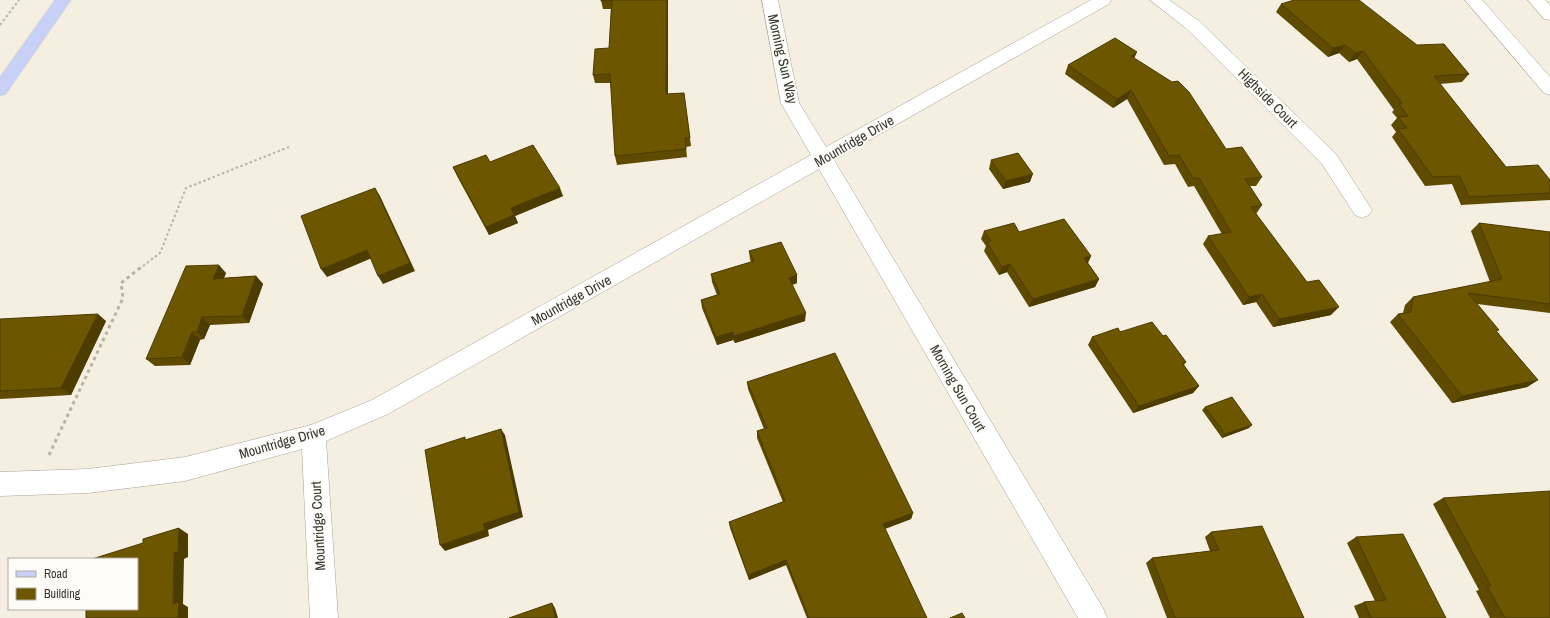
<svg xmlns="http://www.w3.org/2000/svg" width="1550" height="618" viewBox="0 0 1550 618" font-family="'Archivo Narrow',sans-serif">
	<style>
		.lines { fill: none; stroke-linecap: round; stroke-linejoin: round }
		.minor-casing { stroke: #a8a395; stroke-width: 1 }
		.major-casing { stroke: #d3d2d1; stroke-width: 1 }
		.path-far1 { stroke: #b6b3a7; stroke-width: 2; stroke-dasharray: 2.5 2.5; stroke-linecap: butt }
		.path { stroke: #b6b3a7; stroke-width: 3; stroke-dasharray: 3.5 3.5; stroke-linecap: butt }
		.minor { fill: #fff; fill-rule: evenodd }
		.major { fill: #c8d0f5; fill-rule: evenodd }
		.wall { fill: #5e4a00 }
		.shaded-wall { fill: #4c3c00 }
		.building { fill: #6d5600; stroke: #4c3c00 }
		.labels { text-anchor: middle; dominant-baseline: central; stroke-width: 4; stroke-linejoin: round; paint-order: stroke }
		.street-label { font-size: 14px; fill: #35342e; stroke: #fefcf7 }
	</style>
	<rect width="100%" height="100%" fill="#f4efe1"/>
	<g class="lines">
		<!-- minor casing -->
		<g class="minor-casing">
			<path id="minor" d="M762,0h16l21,103 27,44 265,-147h20l-2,4 -275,156 269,448 4,10h-29l-259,-449 -431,245 -62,27 12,177h-28l-8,-169 -117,32 -97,12 -88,3v-24l88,-3 97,-12 126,-32 61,-25 439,-245 -30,-52z
				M1150,0h19l30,21 137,133 36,56 -3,5 -7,3 -7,-3 -33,-51 -135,-135z
				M1465,0h17l68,77v18l-6,-2z
				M1528,0h17l5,5v15l-6,-1z"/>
		</g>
		<!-- major casing -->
		<g class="major-casing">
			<path id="major" d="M55,0h16l-65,94 -6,2v-19z"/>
		</g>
		<!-- path-far1 -->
		<path class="path-far1" d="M0,25l19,-25
			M139,269l21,-16 26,-65 103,-41"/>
		<!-- path -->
		<path class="path" d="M49,455l74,-157 -2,-15 19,-15"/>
		<!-- minor -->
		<use href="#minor" class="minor"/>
		<!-- major -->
		<use href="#major" class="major"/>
	</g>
	<!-- wall -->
	<path class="wall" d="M601,0h67v94l16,-1 7,53 -5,1 1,10 -70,8 -2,-9 -4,-73h-16l-2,-8 16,-27 2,-39h-8z
		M1281,4l136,41 52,29 -7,8 -22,2 66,83 44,13v20l-89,5 -9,-21 -27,2 -33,-49 4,-5 -5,-7 6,-7 -5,-6 2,-2 -37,-51 -8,3 -10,-9 -11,4 -52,-45z
		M1134,58l92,91 36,28 -6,9h-6l12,19 -6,9 75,101 -58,12 -17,-25 -13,3 -40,-61 5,-8 14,-2 -28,-48 -6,1 -13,-23 -11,1 -37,-66 -14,9 -48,-34 3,-9z
		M991,160l39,22 -27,7 -14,-20z
		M490,162l73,34 -48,20 3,7 -29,12 -32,-59 -4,-9z
		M1479,223l71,9v81l-73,-9 20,28 41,48 -11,7 -75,16 -62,-81 8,-8 5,-1 2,-8 8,-8 77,-15 -19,-51z
		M984,231l35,1 72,24 -3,7 11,16 -4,8 -66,20 -22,-35 -8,3 -15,-24 2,-5 -5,-7z
		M749,251l48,24v8l-5,2 13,36 -70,22 -2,-3 -16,5 -15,-37 -1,-8 16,-5 -5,-13 -1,-8 40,-12 -1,-3z
		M226,273l-2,5 32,-2 7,8 -14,39 -39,2 -6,14 -4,1 -10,25 -35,1 -9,-7z
		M0,319l106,2 -35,74 -71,4z
		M1120,332l43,4 23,26 -2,3 15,21 -6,7 -60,20 -45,-68 4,-8z
		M747,382l166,131 -2,6 -26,10 42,89h-120l-21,-53 -37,15 -19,-52 -1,-6 54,-20 -26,-64v-7l7,-2 -16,-40z
		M1205,407l44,21 -27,10 -20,-28z
		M1443,498l107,120h-60l-14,-27 3,-1 -46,-86z
		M1211,532l93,86h-137l-21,-55 6,-5 58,-7 -5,-14z
		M1356,537l90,81h-87l-5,-12 10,-4 11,-1 -28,-58z"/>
	<!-- shaded-wall -->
	<path class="shaded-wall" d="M667,0h1v103l-2,-9z
		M1345,45l-6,8 -11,4 5,-9z
		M1363,51l-6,8 -8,3 6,-9z
		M1137,52l-4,9 -2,-5z
		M1131,90l-4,9 -14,9 4,-9z
		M1033,174l-3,8 -27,7 3,-8z
		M375,188l5,8 35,75 -32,13 -5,-8z
		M560,188l3,8 -48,20 3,7 -29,12 -3,-8 25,-19z
		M367,250l5,8 -45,19 -6,-8z
		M1091,256l-4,8 -3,-6z
		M1010,264l-3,8 -8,3 3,-8z
		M219,265l7,8 -6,14 -7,-8z
		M797,275v8l-9,3 1,-8z
		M256,276l7,8 -14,39 -7,-7z
		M1099,279l-4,8 -66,20 4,-8z
		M1262,294l-6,8 -13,3 6,-8z
		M1339,307l-8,8 -58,12 6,-8z
		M806,313l-1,8 -70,22 -1,-7z
		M98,314l8,7 -35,74 -10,-7z
		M202,317l8,8 -6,14 -7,-7z
		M192,332l8,8 -10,25 -8,-8z
		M733,332v8l-16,5 -1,-8z
		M1538,380l-11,7 -75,16 10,-7z
		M1199,386l-6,7 -60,20 6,-7z
		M1252,425l-3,3 -27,10 3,-4z
		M501,429l4,6 18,82 -35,13 1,6 -44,15 -5,-6 43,-21z
		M913,513l-2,6 -30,11 2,-6z
		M179,528l9,6v23l-4,2 -1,45 5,3v11h-10l-5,-14 1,-51z
		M786,560v5l-37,15 -1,-5z
		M552,603l3,5 3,10h-3z"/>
	<!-- building -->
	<path class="building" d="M601,0h66l-1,94 18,-1 6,45h-5l1,11 -71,7 -5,-82 -17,1 2,-26 14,-1 3,-48 -11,1z
		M1294,0h65l58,45 27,-1 25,30 -35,2 72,91 32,-2 12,15v13l-81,4 -9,-21 -27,1 -35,-48 9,-1 -9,-11 10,-1 -9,-12 3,-1 -39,-52 -8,2 -10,-8 -12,3 -52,-44z
		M1115,38l22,14 -6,4 41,26 6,-1 11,11 37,57 16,-2 20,30 -17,2 17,26 -11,2 56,75 12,-2 20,27 -60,12 -17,-25 -13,3 -41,-61 23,-4 -32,-54h-6l-14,-23 -10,1 -38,-66 -14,9 -49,-34z
		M533,145l27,43 -49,20 3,7 -28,12 -33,-60 33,-12 4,7z
		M1018,153l15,21 -27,7 -15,-21z
		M375,188l35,75 -32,13 -11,-26 -46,19 -20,-53z
		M1064,219l27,37 -7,2 15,21 -66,20 -23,-35 -8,3 -15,-25 4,-1 -7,-10 30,-8 5,9z
		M1479,223l71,9v72l-82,-11 31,37 -3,1 42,49 -76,16 -64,-82 13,-2 2,-15 89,-18z
		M781,242l16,33 -8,3 17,35 -72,23 -1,-4 -17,5 -15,-37 19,-6 -9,-20 43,-13 -5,-10z
		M219,265l-6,14 43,-3 -14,40 -40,1 -5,15h-5l-10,25 -36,2 40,-93z
		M98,314l-37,74 -61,3v-72z
		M1152,322l11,14 3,-1 20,27 -4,1 17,23 -60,20 -47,-69 26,-9 2,4z
		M835,353l78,160 -30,11 44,94h-118l-23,-58 -38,15 -19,-53 56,-21 -28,-70 10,-3 -20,-46z
		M1232,397l20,28 -27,9 -20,-27z
		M501,429l18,83 -36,12 2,6 -45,15 -15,-95 40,-13v3z
		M1550,491v127h-45l-18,-32h4l-48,-88z
		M1262,526l42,92h-129l-23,-60 67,-8 -8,-18z
		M179,528l-1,24 -4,1 -1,51 6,-2 -1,16h-92v-9h51v-50h-45l51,-16v-4z
		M1403,534l43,84h-75l-7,-16 22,-2 -30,-63z
		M552,603l3,15h-46z
		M962,613l3,5h-15z"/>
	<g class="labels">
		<!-- street labels -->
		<g class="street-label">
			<text transform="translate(783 59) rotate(77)">Morning Sun Way</text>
			<text transform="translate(1268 98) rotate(45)">Highside Court</text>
			<text transform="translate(854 141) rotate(-30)">Mountridge Drive</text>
			<text transform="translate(571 300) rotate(-29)">Mountridge Drive</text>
			<text transform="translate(958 388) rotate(60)">Morning Sun Court</text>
			<text transform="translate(282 442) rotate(-16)">Mountridge Drive</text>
			<text transform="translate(318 526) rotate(-93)">Mountridge Court</text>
		</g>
	</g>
	<!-- legend -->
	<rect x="8" y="558" width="130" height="52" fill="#fefcf7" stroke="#aeaca7"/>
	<rect x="16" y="571" width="20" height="6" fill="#c8d0f5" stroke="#aeaca7"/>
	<text x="44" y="578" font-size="12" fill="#35342e">Road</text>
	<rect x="16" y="588" width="20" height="12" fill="#6d5600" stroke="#aeaca7"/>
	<text x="44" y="598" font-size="12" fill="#35342e">Building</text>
</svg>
